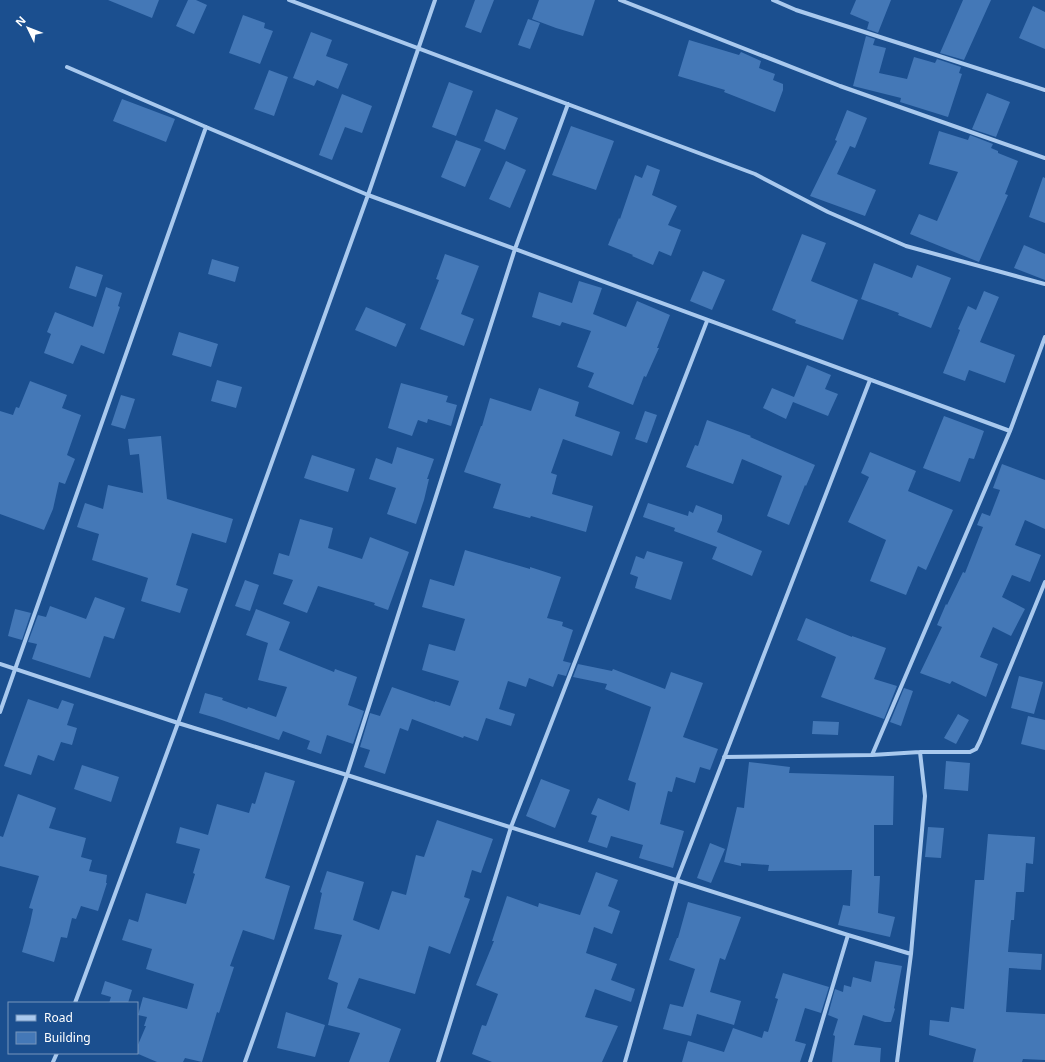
<svg xmlns="http://www.w3.org/2000/svg" width="1045" height="1062" viewBox="0 0 1045 1062" font-family="'Noto Sans',sans-serif">
	<style>
		.building { fill: #4478b7 }
		.lines { fill: none; stroke-linecap: round; stroke-linejoin: round }
		.street { stroke: #a9c9ee; stroke-width: 4 }
	</style>
	<rect width="100%" height="100%" fill="#1b4f8f"/>
	<!-- building -->
	<path class="building" d="M108,0h51l-7,18z
		M188,0h8l11,5 -13,29 -18,-8z
		M475,0h19l-13,33 -16,-6z
		M539,0h56l-12,36 -27,-8 -24,-9z
		M856,0h35l-13,33 -11,-4 2,-7 -19,-8z
		M963,0h28l-27,60 -24,-7z
		M1033,6l12,6v37l-26,-11z
		M243,15l22,8 -1,5 9,3 -13,33 -31,-11z
		M528,19l12,4 -10,26 -12,-4z
		M311,32l21,8 -6,16 22,8 -10,25 -21,-9 -3,6 -21,-8z
		M866,36l9,3 -2,6 13,3 -7,25 28,6 7,-22 21,6 2,-4 24,8 -2,6 3,1 -14,43 -48,-15 1,-4 -48,-12z
		M689,40l50,15 2,-3 20,9 -2,7 16,6 -2,6 10,4v6l-8,22 -51,-20 1,-2 -47,-14z
		M269,70l19,7 -14,39 -20,-7z
		M449,82l24,9 -17,45 -24,-9z
		M987,93l23,9 -14,35 -24,-8z
		M342,94l30,12 -10,27 -17,-6 -13,33 -13,-5z
		M122,99l53,20 -9,23 -53,-21z
		M496,109l22,9 -13,32 -21,-9z
		M847,110l20,8 -12,30 -5,-2 -13,28 39,16 -11,26 -55,-20 27,-55 -2,-1z
		M571,126l43,15 -18,49 -44,-15z
		M939,131l29,9 2,-5 23,9 -2,4 7,3v2l20,8 -13,33 3,1 -29,67 -69,-28 9,-20 18,7 21,-49 -29,-8z
		M456,140l25,9 -16,38 -24,-10z
		M506,161l20,9 -16,38 -21,-9z
		M647,165l13,5 -8,25 25,11 -9,19 13,5 -10,26 -12,-5 -6,14 -21,-9 1,-1 -25,-10 11,-27 1,1 15,-44 7,3z
		M1043,177l2,1v45l-16,-6z
		M802,234l24,9 -15,38 47,19 -15,40 -48,-17 1,-3 -24,-10z
		M1024,245l21,9v26l-31,-12z
		M445,254l34,12 -18,48 13,5 -10,27 -44,-17 19,-49 -3,-1z
		M212,259l27,8 -4,15 -27,-8z
		M874,263l38,15 5,-13 34,13 -20,50 -33,-13 1,-2 -38,-14z
		M76,266l27,9 -7,22 -27,-9z
		M703,271l22,9 -13,30 -22,-9z
		M579,281l23,7 -9,26 33,13 11,-26 33,14 -13,33h2l-13,29 -2,-1 -11,29 -45,-18 6,-14 -17,-6 14,-36 -29,-9 -2,4 -28,-9 7,-25 33,11z
		M106,287l16,6 -4,13 2,1 -16,47 -23,-9 -8,19 -29,-11 7,-19 -4,-2 8,-20 38,15z
		M984,291l15,6 -19,45 35,13 -10,28 -36,-13 -4,11 -22,-8 17,-43 -2,-1 10,-23 8,4z
		M366,307l40,17 -10,23 -41,-17z
		M179,332l39,12 -7,23 -39,-12z
		M807,365l24,10 -6,14 13,5 -10,22 -35,-14 -7,17 -23,-11 9,-20 22,9z
		M217,380l25,7 -6,21 -25,-7z
		M30,381l37,14 -5,13 19,7 -14,40 8,4 -10,25 -6,-2 -6,27 -9,21 -44,-16v-103l13,4 3,-8 3,1z
		M401,383l47,13 -2,6 11,3 -6,21 -23,-7 -1,4 -9,-3 -6,16 -24,-8z
		M539,388l40,14 -4,14 45,16 -8,24 -49,-17 -12,34 6,2 -5,19 41,12 -7,26 -55,-16 -1,2 -37,-10 8,-24 -37,-12 17,-46h1l8,-28 41,13z
		M121,395l14,4 -10,30 -14,-4z
		M645,411l12,4 -10,28 -12,-4z
		M944,416l40,15 -10,28 -5,-1 -9,24 -37,-14z
		M707,420l44,16 -1,1 65,28 -9,21 -1,-1 -16,40 -22,-9 15,-40 -40,-17 -9,25 -47,-17 9,-22 3,1z
		M161,436l6,63 66,20 -7,24 -34,-10 -16,52 12,4 -8,24 -39,-12 7,-23 -56,-18 7,-26 -22,-7 8,-24 18,6 5,-24 35,8 -4,-39 -9,1 -2,-16z
		M397,447l37,12 -7,20h2l-5,21 -8,24 -29,-10 9,-26 -27,-9 7,-21 16,6z
		M870,452l46,19 -8,20 45,19 -27,60 -8,-4 -12,29 -36,-14 16,-41 -38,-18 21,-45 -8,-4z
		M312,455l43,14 -7,23 -44,-14z
		M1002,464l43,16v49l-20,-9 -10,25 26,10 -11,27 -18,-7 -10,22 23,12 -14,27 -18,-9 -13,30 18,7 -12,33 -34,-16 -2,3 -30,-11 22,-46 -5,-2 9,-21 1,1 16,-33 2,1 18,-46 -6,-2 5,-12 8,3 10,-26 -7,-2z
		M648,503l40,13 1,-5 4,2 3,-8 26,10v5l-5,12 45,19 -10,25 -40,-17 5,-12 -43,-16 1,-3 -32,-11z
		M300,519l33,9 -5,20 34,11 8,-22 39,15 -21,58 -14,-5 1,-2 -57,-17 -11,27 -24,-9 10,-24 -20,-6 6,-21 10,3z
		M465,550l65,19v-2l31,10 -14,41 16,4 -1,4 11,4 -10,31 8,2 -5,13 -8,-2 -5,13 -24,-9 -3,9 -18,-6 -9,28 16,5 -4,12 -25,-8 -8,23 -14,-5 -1,2 -51,-19 -4,12 -8,-3 -15,46 -21,-7 6,-17 -10,-3 10,-34 10,3 12,-29 43,15v-1l15,5 9,-25 -37,-11 7,-26 26,7 10,-32 -43,-12 8,-28 24,7z
		M647,551l36,11 -12,38 -36,-12 3,-11 -8,-3 6,-18 8,3z
		M245,580l14,5 -9,26 -15,-5z
		M95,597l30,11 -11,31 -10,-3 -14,42 -58,-19 5,-15 -9,-2 10,-27 8,2 4,-11 36,13z
		M15,609l16,4 -9,27 -14,-4z
		M256,609l34,13 -11,28 55,22 1,-3 22,8 -9,28 16,6 -11,33 -26,-9 -6,19 -14,-5 3,-8 -27,-10 -4,9 -63,-22 -17,-5 6,-20 18,5 -1,2 25,9 1,-2 28,10 11,-30 -29,-7 10,-37 -22,-8z
		M806,618l46,19v-1l34,12 -12,31 23,7 -13,33 -63,-22 15,-40 -39,-17z
		M578,664l34,7 1,-2 52,20 6,-17 32,11 -20,54 35,12 -8,21 -10,-3 -5,16 -19,-6 -4,15 -4,-1 -8,33 24,7 -11,37 -34,-10 4,-13 -32,-9 -4,12 -19,-6 9,-26 -6,-2 7,-16 31,13 7,-28 -8,-3 23,-73 -46,-18 2,-5 -34,-7z
		M1019,676l24,6 -9,32 -23,-6z
		M904,688l9,3 -12,35 -11,-4z
		M28,699l30,10 4,-9 12,4 -7,21 10,3 -5,17 -11,-3 -7,19 -16,-6 -7,20 -27,-9z
		M958,714l11,6 -13,24 -12,-6z
		M1028,716l17,4v30l-24,-6z
		M813,721l26,1 -1,13 -26,-1z
		M946,761l24,2 -2,28 -24,-2z
		M749,762l41,5 -1,6 105,3 -1,49h-19v51h6l-2,37 17,4 -5,20 -52,-12 5,-20 7,1 2,-36 -84,1 1,-6 -28,-2v3l-17,-4 13,-55 7,1z
		M82,765l37,12 -8,25 -37,-13z
		M265,772l30,9 -30,97 25,8 -16,54 -31,-10 -13,36 4,1 -15,46 -2,-1 -15,50 -17,-4 -2,4h-26l-21,-9 1,-6 9,-21h-2l3,-9 -9,-2 5,-18 44,12 7,-25 -48,-15 6,-20 -30,-9 7,-21 9,3 8,-29 40,11 9,-30 -2,-1 7,-24 -24,-6 4,-16 28,8 9,-31 32,9 3,-10 3,1z
		M541,779l29,11 -15,38 -29,-12z
		M18,794l38,14 -7,20 37,10 -5,19 11,3 -3,11 18,4 -1,8h1l-9,28 -17,-5 -5,13 -4,-1 -5,20 -6,-1 -7,25 -32,-10 8,-29 3,-14 -4,-1 10,-32 -39,-10v-30l3,1z
		M437,820l56,19 -12,34 -9,-3 -8,27 6,2 -20,55 -21,-8 -14,48 -56,-16 -12,30 54,21 -12,33h-40l11,-29 -32,-8 10,-42 -10,-4 14,-44 -28,-6 8,-36 -2,-1 7,-21 37,11 -11,38 26,10 13,-39 14,4 10,-40 8,2z
		M928,827l16,1 -3,30 -16,-1z
		M988,834l47,3 -2,27 -7,-1 -2,29h-8l-2,28h-3l-3,32 34,2 -1,16 -32,-2 -3,44 39,2v46l-22,-1 -1,3h-49l3,-13 -47,-14 1,-15 19,2 2,-15 13,2 11,-129h9z
		M710,843l15,6 -14,34 -14,-5z
		M596,872l22,8 -10,26 12,5 -8,23 -18,-7 -8,26 31,11 -6,16 24,9 -4,13 -36,-13 -10,28 33,9 -16,36h-110l-20,-8 10,-29 4,1 12,-32 -22,-9 18,-44h-2l15,-45 31,11 1,-4 41,12z
		M688,902l53,15 -16,43 -5,-2 -10,34 31,9 -7,24 -37,-11 -6,22 -28,-7 7,-25 13,3 12,-38 -26,-9 8,-22h1z
		M875,961l27,5 -8,42 1,1 -4,13h-6l-22,-7 -9,30 27,3 -1,14h-48l3,-26 -2,-1 5,-16 -10,-4 7,-26 8,3 1,-7 7,2 2,-10 18,5z
		M783,973l46,14 -8,26 -16,-5 -10,33 11,3 -6,18h-118l6,-21 36,11 9,-24 29,10 2,-7 4,1 10,-33 -3,-1z
		M105,981l27,9 -4,13h-19l2,-6 -10,-3z
		M286,1012l39,13 -10,32 -38,-9z"/>
	<g class="lines">
		<!-- street -->
		<path class="street" d="M289,0l466,174 73,38 78,34 139,38
			M620,0l220,86 205,72
			M773,0l23,10 249,80
			M67,67l139,60 162,68 642,236
			M0,664l178,59 169,52 501,160 63,19
			M0,712l206,-585
			M872,755l138,-324 35,-94
			M724,757l148,-2 48,-3
			M75,1003l103,-280 190,-528 67,-195
			M53,1062l4,-9
			M245,1062l102,-287 168,-526 53,-145
			M438,1062l73,-235 196,-506
			M625,1062l52,-182 193,-500
			M810,1062l38,-127
			M897,1062l14,-108 14,-158 -5,-44h50l6,-3 4,-8 65,-159"/>
	</g>
	<!-- legend -->
	<rect x="8" y="1002" width="130" height="52" fill="#1b4f8f" stroke="#7695bc"/>
	<rect x="16" y="1015" width="20" height="6" fill="#a9c9ee" stroke="#7695bc"/>
	<text x="44" y="1022" font-size="12" fill="#ffffff">Road</text>
	<rect x="16" y="1032" width="20" height="12" fill="#4478b7" stroke="#7695bc"/>
	<text x="44" y="1042" font-size="12" fill="#ffffff">Building</text>
	<!-- north arrow -->
	<g transform="translate(28 28) rotate(313)" stroke="#1b4f8f" stroke-width="3" paint-order="stroke">
	<path d="M0-3L7 15L0 10L-7 15Z" fill="#ffffff"/>
	<text y="-6" font-size="11" font-weight="bold" text-anchor="middle" fill="#ffffff">N</text>
	</g>
</svg>
